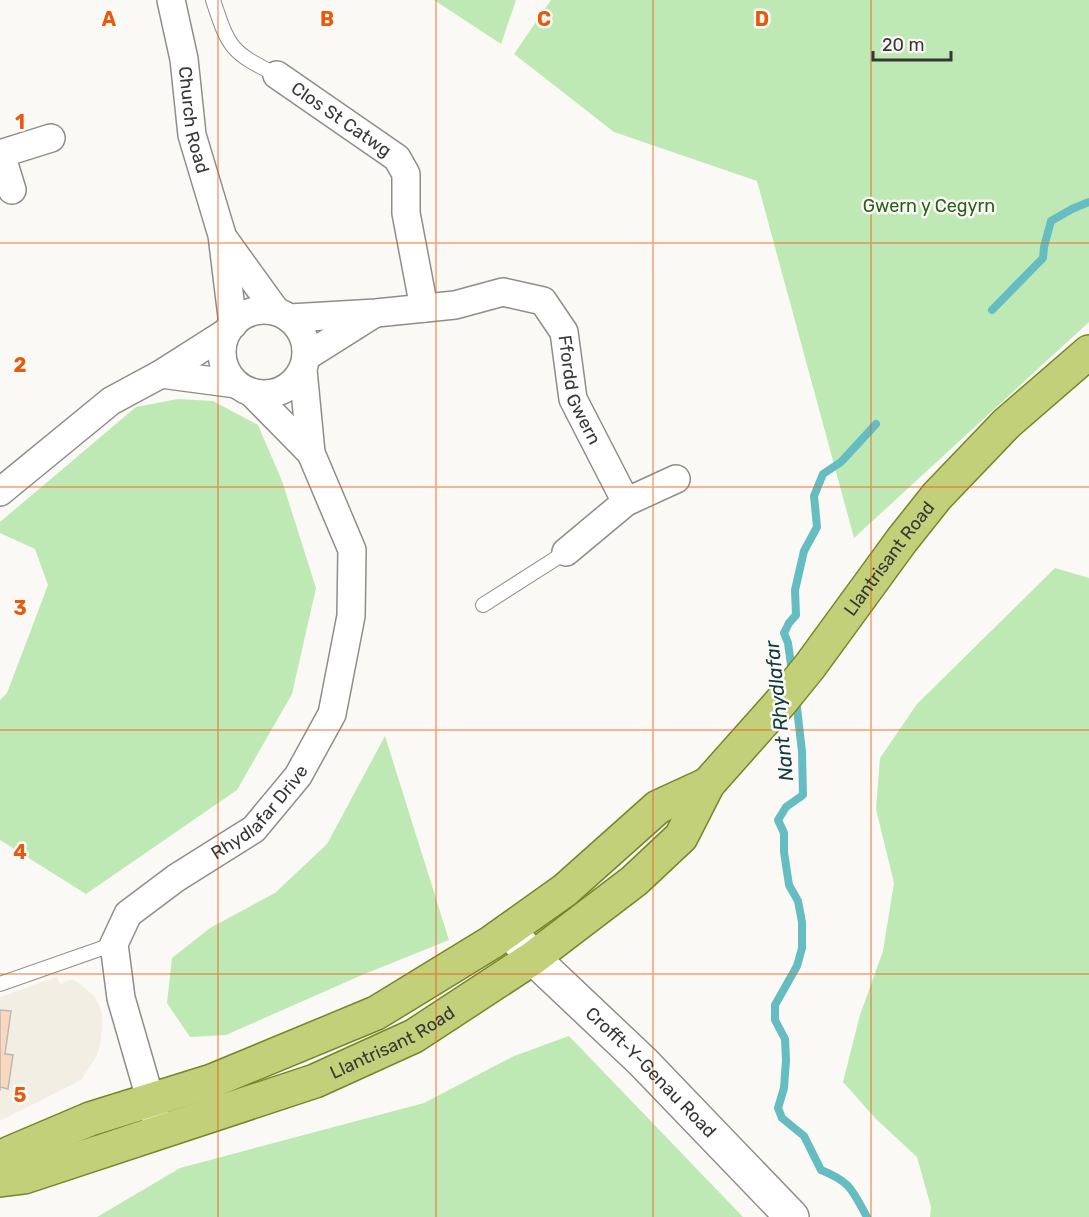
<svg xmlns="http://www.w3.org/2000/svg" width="1089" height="1217" viewBox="0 0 1089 1217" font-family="Rubik,sans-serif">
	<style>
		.built { fill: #f3eee3 }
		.green { fill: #bee9b5 }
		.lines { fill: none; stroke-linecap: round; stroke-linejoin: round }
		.stream { stroke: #66bdc1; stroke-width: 8 }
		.building { fill: #fad8bf; stroke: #bcb8b5; stroke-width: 1.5 }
		.lane-casing { stroke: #8e8d89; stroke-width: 16 }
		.street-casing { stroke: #8e8d89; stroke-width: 30 }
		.secondary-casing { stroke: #8e8d89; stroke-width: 36 }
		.primary-casing { stroke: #768628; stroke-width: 36 }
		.lane { stroke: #fff; stroke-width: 14 }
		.street { stroke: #fff; stroke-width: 27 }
		.secondary { stroke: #fff; stroke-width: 33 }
		.primary { stroke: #c1d079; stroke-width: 33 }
		.grid { fill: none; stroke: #e8590c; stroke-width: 1.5; stroke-opacity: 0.55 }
		.labels { text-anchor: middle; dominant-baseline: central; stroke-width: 5; stroke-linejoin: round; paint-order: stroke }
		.street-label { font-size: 18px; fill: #383736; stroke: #fbf9f5 }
		.park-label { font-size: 18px; fill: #2a5f1c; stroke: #fbf9f5 }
		.water-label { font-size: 20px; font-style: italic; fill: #113b3e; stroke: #fbf9f5 }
		.grid-label { font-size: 20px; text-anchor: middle; font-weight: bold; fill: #e8590c; stroke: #fbf9f5; stroke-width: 5; stroke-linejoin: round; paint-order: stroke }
	</style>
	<rect width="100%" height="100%" fill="#fbf9f5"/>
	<!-- built -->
	<path class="built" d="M57,977l3,7 12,-5 7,4 15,13 5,9 3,10v11l-2,20 -4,11 -15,23 -81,41v-124z"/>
	<!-- green -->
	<path class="green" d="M434,0h82l-15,44z
		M551,0h538v322l-235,216 -97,-357 -143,-49 -100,-78z
		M178,399l35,2 45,24 24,56 34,107 -24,106 -55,96 -151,104 -86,-54v-140l7,-7 41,-108 -13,-36 -35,-16v-11l136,-115z
		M1055,568l34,10v639h-159l1,-10 -14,-50 -41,-38 -33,-37 17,-67 23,-64 11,-68 -18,-74 4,-51 37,-54z
		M385,736l64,204 -87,35 -136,60 -36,2 -23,-34 5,-45 38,-30 65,-35 52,-49z
		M569,1036l174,181h-646l83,-49 244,-65 90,-47z"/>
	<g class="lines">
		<!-- stream -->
		<path class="stream" d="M992,310l51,-52 1,-11 7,-26 21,-12 17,-7
			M792,672l-4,-29 -4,-10 5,-10 7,-8 -1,-25 9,-39 13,-24 -3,-31 9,-22 18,-12 35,-38
			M796,699l6,53 1,43 -17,12 -8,13 6,13v19l5,33 9,16 4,21v26l-5,18 -22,39v15l10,19 1,21 -2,28 -6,20 4,10 22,18 17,34c30,12 31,20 46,47"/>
	</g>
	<!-- building -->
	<path class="building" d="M0,1010l11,1 -6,43 8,1 -5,34 -8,-2v4z"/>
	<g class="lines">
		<!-- lane casing -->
		<g class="lane-casing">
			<path id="lane" d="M213,0c16,49 18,52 64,75
				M483,605l83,-53
				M0,984l114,-40"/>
		</g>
		<!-- street casing -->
		<g class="street-casing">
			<g id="street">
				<path id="s1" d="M171,0l13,59 8,76 30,100 11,90"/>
				<path id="s2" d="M277,75l120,83 9,16v39l18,95"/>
				<path d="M0,154l51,-16"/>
				<path d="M1,154l11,36"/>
				<path d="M224,239l52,72"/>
				<circle cx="264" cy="352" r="42"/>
				<path id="s3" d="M290,318l86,-5 79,-8 48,-13 40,9 21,31 9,67 53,103"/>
				<path d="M307,356l65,-41"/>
				<path d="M161,374l75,10"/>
				<path d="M251,392l60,61"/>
				<path d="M0,492l111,-91 50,-27 66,-42"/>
				<path d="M566,552l60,-50 50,-23"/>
				<path id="s4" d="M156,1119l-35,-121 -7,-54 14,-30 48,-36 78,-49 44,-53 34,-62 19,-98 1,-66 -41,-97 -8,-83"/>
			</g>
		</g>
		<!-- secondary casing -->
		<g class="secondary-casing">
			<g id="secondary">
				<path id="s5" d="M509,930l24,28 110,104 149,155"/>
			</g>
		</g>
		<!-- primary casing -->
		<g class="primary-casing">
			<g id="primary">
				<path d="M0,1159l10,-6 80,-34 122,-38 164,-68 116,-71 73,-52 93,-83 50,-23"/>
				<path id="s6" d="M0,1180l24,-3 291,-96 99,-45 119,-78 101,-77 47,-44 27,-53 72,-81 30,-37 92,-126 35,-44 70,-73 82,-71"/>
			</g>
		</g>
		<!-- lane -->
		<use href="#lane" class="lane"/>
		<!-- street -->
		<use href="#street" class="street"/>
		<!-- secondary -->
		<use href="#secondary" class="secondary"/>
		<!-- primary -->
		<use href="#primary" class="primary"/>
	</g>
	<!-- grid -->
	<path class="grid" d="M218,0v1217M436,0v1217M653,0v1217M871,0v1217M0,243h1089M0,487h1089M0,730h1089M0,974h1089"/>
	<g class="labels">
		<!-- street labels -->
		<g class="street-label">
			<text stroke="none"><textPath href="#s1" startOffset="122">Church Road</textPath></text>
			<text stroke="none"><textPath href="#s2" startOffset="78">Clos St Catwg</textPath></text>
			<text stroke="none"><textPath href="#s3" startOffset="354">Ffordd Gwern</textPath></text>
			<text stroke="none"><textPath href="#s6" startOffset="1122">Llantrisant Road</textPath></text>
			<text stroke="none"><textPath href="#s4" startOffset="381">Rhydlafar Drive</textPath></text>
			<text stroke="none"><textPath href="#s6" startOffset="417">Llantrisant Road</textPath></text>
			<text stroke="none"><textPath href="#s5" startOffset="201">Crofft-Y-Genau Road</textPath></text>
		</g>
		<!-- park labels -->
		<g class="park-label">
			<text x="929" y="206">Gwern y Cegyrn</text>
		</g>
		<!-- water labels -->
		<g class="water-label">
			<text transform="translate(779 711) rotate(-96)">Nant Rhydlafar</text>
		</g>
	</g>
	<g class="grid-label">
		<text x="109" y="26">A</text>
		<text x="327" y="26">B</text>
		<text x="544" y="26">C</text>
		<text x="762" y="26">D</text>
		<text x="20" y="129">1</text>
		<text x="20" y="372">2</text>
		<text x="20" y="615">3</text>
		<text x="20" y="859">4</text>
		<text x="20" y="1102">5</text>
	</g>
	<!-- scale -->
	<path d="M873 51v9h78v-9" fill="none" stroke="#383736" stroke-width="3"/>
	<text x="882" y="51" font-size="18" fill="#383736" stroke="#fbf9f5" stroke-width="4.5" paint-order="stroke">20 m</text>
</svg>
